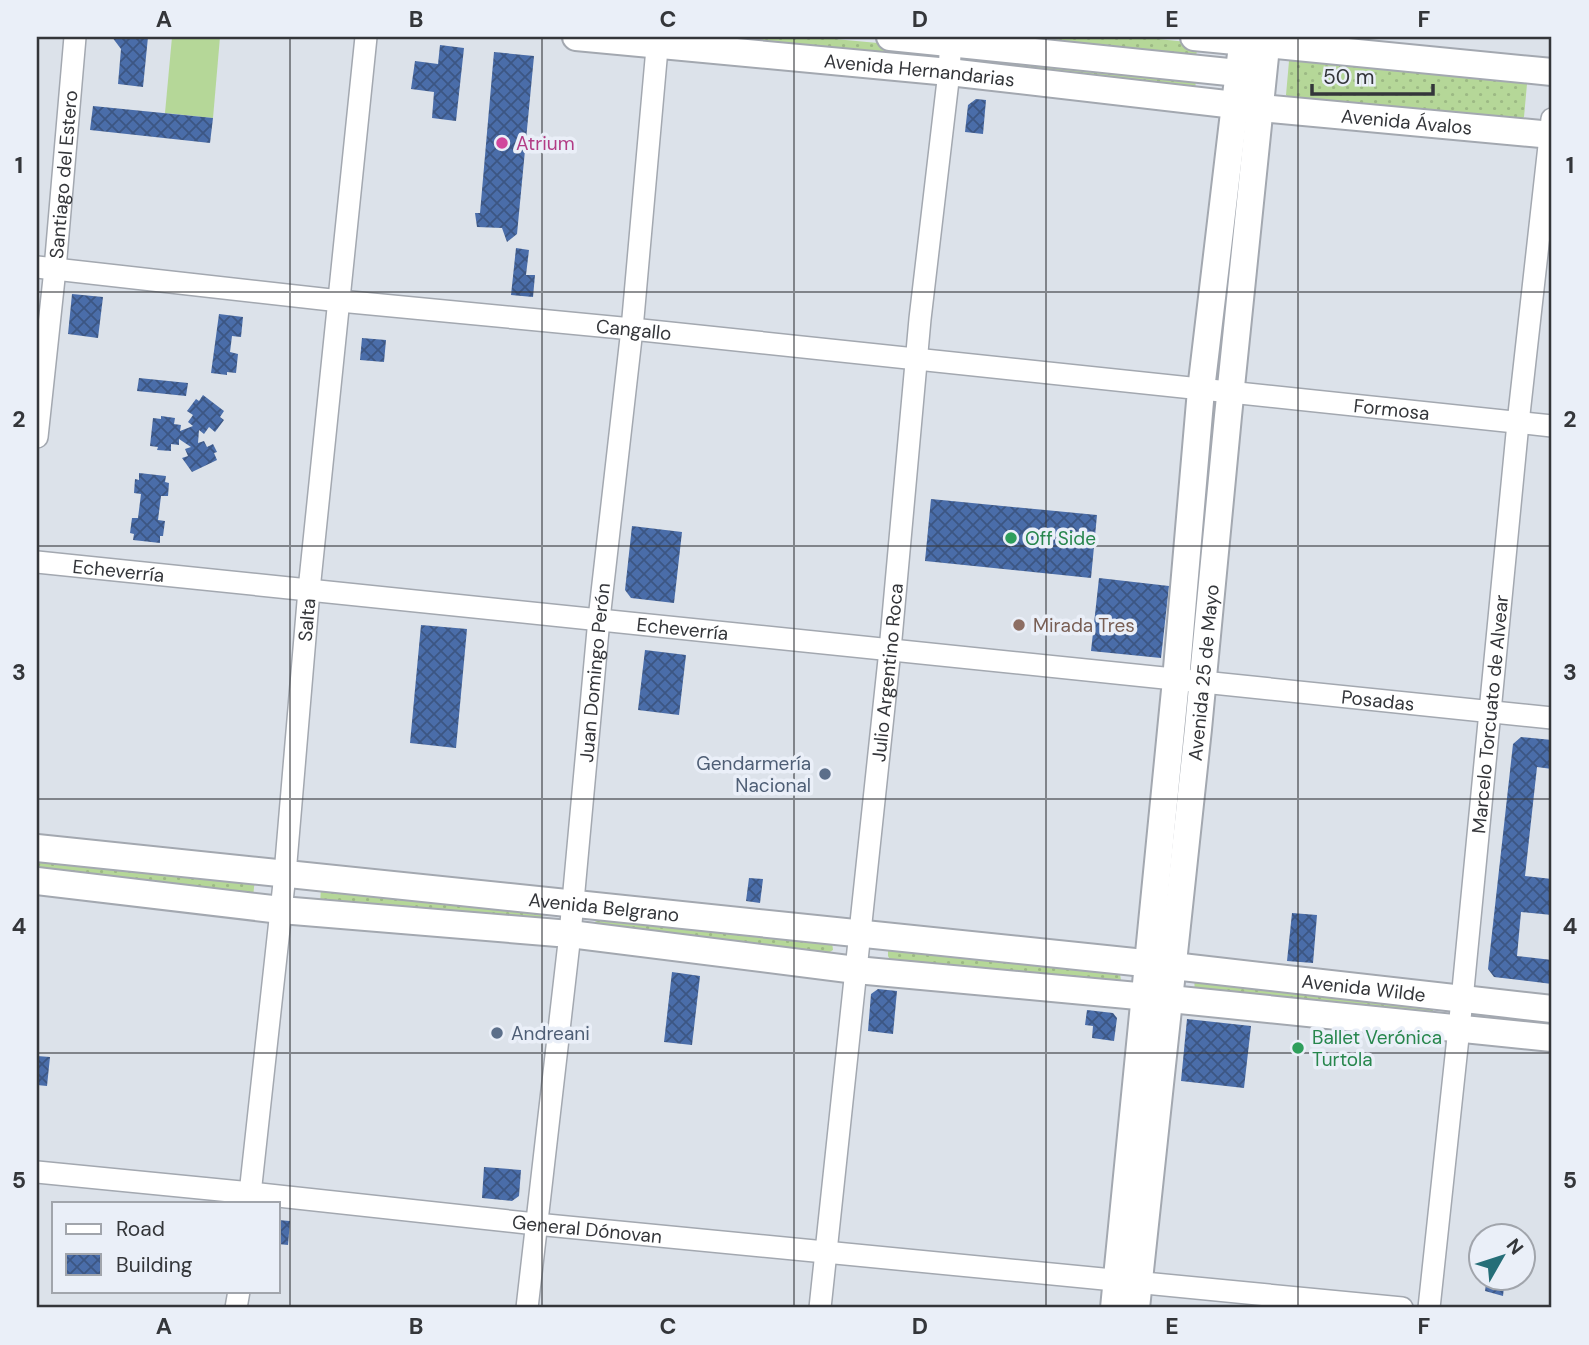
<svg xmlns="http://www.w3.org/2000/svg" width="1589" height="1345" viewBox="0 0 1589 1345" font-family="'DM Sans',sans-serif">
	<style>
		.grass { fill: url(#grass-dots) }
		.park { fill: #b5d798 }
		.building { fill: url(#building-cross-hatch) }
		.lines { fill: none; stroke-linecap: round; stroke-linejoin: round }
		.minor-casing { stroke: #a3a8b0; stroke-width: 24 }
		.major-casing { stroke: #a3a8b0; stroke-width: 30 }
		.minor { stroke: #fff; stroke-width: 21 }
		.major { stroke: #fff; stroke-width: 26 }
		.grid { fill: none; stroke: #34363a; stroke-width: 2; stroke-opacity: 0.55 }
		.hotel-dot { fill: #d1479c; stroke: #eaeff8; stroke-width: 2.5 }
		.leisure-dot { fill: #2e9e5b; stroke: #eaeff8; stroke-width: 2.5 }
		.education-dot { fill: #8d6e63; stroke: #eaeff8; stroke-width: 2.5 }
		.service-dot { fill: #5c6f8a; stroke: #eaeff8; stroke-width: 2.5 }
		.labels { text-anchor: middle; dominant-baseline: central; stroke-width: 7; stroke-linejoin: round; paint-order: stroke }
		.street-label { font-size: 19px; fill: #34363a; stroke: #eaeff8 }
		.hotel-label { font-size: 19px; fill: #b23c85; stroke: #eaeff8; text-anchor: start }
		.leisure-label { font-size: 19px; fill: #27864d; stroke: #eaeff8; text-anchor: start }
		.education-label { font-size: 19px; fill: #785e54; stroke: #eaeff8; text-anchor: start }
		.service-label { font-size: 19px; fill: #4e5e75; stroke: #eaeff8; text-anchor: end }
		.neatline { fill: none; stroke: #34363a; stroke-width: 2.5 }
		.grid-label { font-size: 23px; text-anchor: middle; font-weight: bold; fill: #34363a }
	</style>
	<defs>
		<pattern id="grass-dots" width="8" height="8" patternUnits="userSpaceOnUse" patternTransform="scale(1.75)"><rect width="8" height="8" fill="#b5d798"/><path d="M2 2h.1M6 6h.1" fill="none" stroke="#9cb984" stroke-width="1.8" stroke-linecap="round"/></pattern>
		<pattern id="building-cross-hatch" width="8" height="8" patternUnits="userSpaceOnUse" patternTransform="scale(1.75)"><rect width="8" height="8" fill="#4a6da9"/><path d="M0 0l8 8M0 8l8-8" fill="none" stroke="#3c5683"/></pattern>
	</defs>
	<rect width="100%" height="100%" fill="#dce2ea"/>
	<!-- grass -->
	<path class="grass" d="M686,37h127l108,10 -2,14z
		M991,37h146l61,6 -2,14z
		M980,53l216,25 -1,14 -217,-24z
		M1298,55l222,21 7,8 -3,33 -10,7 -221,-23 -7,-6 3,-34z
		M1215,417l-22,237 -2,1 -3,-1 24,-234z
		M37,856l218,22 -2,19 -216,-24z
		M321,886l222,25 -2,13 -221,-18z
		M596,918l236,24 1,8 -5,3 -231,-23 -2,-5z
		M888,947l232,27 1,6 -6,6 -223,-23 -4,-7z
		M1195,980l238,23v10l-5,4 -234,-26z"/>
	<!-- park -->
	<path class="park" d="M172,37h48l-7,81 -48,-5z"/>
	<!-- building -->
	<path class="building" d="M112,37h36l-5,50 -25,-3 3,-35z
		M440,45l24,3 -8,73 -24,-3 2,-26 -23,-3 4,-28 23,3z
		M494,52l40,4 -17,178 -10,8 -5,-14 -25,-1 -2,-14h5z
		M976,99l10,1 -3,34 -18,-2 3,-27z
		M93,106l120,12 -3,25 -120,-13z
		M516,248l13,2 -3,25h9l-2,22 -22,-2z
		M72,294l31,3 -5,41 -30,-4z
		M219,314l24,3 -2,20 -9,-1 -2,16 8,2 -2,19 -9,-1v3l-16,-2z
		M362,338l24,2 -2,22 -24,-2z
		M139,378l49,5 -2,13 -49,-5z
		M203,395l21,16 -4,6 4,3 -9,12 -6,-5 -5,7 -5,-4 -1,13 6,-2 3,6 6,-3 4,8 -3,1 3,7 -25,12 -10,-14 6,-2 -3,-7 6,-2 -12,-8v6l-8,-1v7l-14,-1 1,-3 -8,-1 3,-28 8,1v-3l14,2 -1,6 7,1 -1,6 13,-5 -5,-4 5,-7 -6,-4 9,-12 3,2z
		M139,473l27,3 -1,6 4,1 -1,13h-7l-3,24 7,1 -2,15h-3v7l-27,-3 1,-6 -4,-1 2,-15h6l3,-24 -7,-1 1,-14 4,1z
		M931,499l166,16 -6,63 -166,-17z
		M632,526l50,6 -8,71 -43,-5 -6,-8z
		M1099,578l70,8 -8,72 -70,-7z
		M421,625l46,4 -11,119 -46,-5z
		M645,650l41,5 -7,60 -41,-5z
		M1521,737l31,3v29l-15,-2 -12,109 27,3v36l-31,-3 -4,44 35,4v24l-58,-7 -6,-8 25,-225z
		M749,878l14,1 -3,24 -14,-2z
		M1292,913l25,2 -4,48 -26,-2z
		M672,972l28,4 -8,69 -28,-3z
		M878,989l19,2 -4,43 -25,-3 3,-37z
		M1087,1010l26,3 4,5 -3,23 -22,-3 1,-12 -8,-1z
		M1187,1019l64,7 -7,62 -63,-7z
		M37,1056l13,1 -3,29 -10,-1z
		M484,1167l37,3 -2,26 -7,5 -30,-3z
		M278,1220l12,1 -2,24 -10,-1z
		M1487,1278h18l-2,18 -18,-5z"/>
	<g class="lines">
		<!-- minor casing -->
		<g class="minor-casing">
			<g id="minor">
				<path id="s1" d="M37,267l303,34 292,28 920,97"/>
				<path id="s2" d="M37,437l18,-168 20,-232"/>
				<path id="s3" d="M37,562l1515,156"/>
				<path id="s4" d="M37,1172l214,21 285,31 866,84"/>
				<path id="s5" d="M249,1203l36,-329 24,-284 57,-553"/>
				<path d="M236,1308l3,-17"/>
				<path id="s6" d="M527,1308l43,-374 29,-315 33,-290 26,-292"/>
				<path id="s7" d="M820,1308l70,-658 30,-331 29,-247 2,-35"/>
				<path id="s8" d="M1429,1308l33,-308 56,-577 34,-304"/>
			</g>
		</g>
		<!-- major casing -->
		<g class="major-casing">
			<g id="major">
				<path id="s9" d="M576,37l373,35 312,36 291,27"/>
				<path d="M890,37l348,36"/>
				<path d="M1194,37l358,35"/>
				<path id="s10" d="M37,848l1136,118 379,43"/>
				<path d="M37,881l244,29 289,24 286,36 314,29 382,39"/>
				<path d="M1114,1308l62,-628 25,-290 42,-353"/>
				<path id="s11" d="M1136,1308l62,-579 30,-313 39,-379"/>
			</g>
		</g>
		<!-- minor -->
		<use href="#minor" class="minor"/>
		<!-- major -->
		<use href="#major" class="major"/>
	</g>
	<!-- grid -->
	<path class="grid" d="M290,37v1271M542,37v1271M794,37v1271M1046,37v1271M1298,37v1271M37,292h1515M37,546h1515M37,799h1515M37,1053h1515"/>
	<!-- markers -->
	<circle class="hotel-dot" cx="502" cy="143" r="7"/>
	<g class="leisure-dot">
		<circle cx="1011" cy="538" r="7"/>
		<circle cx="1298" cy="1048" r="7"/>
	</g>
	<circle class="education-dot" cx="1019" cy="625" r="7"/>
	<g class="service-dot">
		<circle cx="825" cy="774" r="7"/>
		<circle cx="497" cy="1033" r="7"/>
	</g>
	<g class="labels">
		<!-- street labels -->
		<g class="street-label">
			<text stroke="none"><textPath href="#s9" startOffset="345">Avenida Hernandarias</textPath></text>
			<text stroke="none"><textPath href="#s9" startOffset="835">Avenida Ávalos</textPath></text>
			<text stroke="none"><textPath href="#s2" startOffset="264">Santiago del Estero</textPath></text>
			<text stroke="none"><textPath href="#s1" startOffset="600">Cangallo</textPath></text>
			<text stroke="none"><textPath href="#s1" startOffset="1362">Formosa</textPath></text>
			<text stroke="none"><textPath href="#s3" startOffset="82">Echeverría</textPath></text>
			<text stroke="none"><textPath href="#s5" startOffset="586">Salta</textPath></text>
			<text stroke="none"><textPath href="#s3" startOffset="649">Echeverría</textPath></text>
			<text stroke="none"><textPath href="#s6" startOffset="639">Juan Domingo Perón</textPath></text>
			<text stroke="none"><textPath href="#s7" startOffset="639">Julio Argentino Roca</textPath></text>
			<text stroke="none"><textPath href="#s11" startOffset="639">Avenida 25 de Mayo</textPath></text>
			<text stroke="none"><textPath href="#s3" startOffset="1348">Posadas</textPath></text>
			<text stroke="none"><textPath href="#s8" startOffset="597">Marcelo Torcuato de Alvear</textPath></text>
			<text stroke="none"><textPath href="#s10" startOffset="570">Avenida Belgrano</textPath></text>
			<text stroke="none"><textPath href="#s10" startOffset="1334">Avenida Wilde</textPath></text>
			<text stroke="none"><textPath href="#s4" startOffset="553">General Dónovan</textPath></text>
		</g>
		<!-- hotel labels -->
		<g class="hotel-label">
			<text x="516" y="143">Atrium</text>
		</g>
		<!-- leisure labels -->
		<g class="leisure-label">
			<text x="1025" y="538">Off Side</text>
			<text x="1312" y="1037">Ballet Verónica<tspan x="1312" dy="22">Turtola</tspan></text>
		</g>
		<!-- education labels -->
		<g class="education-label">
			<text x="1033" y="625">Mirada Tres</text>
		</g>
		<!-- service labels -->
		<g class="service-label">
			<text x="811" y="763">Gendarmería<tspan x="811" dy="22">Nacional</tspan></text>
			<text x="511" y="1033" text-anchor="start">Andreani</text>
		</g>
	</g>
	<!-- border -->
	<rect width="1589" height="1345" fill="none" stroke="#eaeff8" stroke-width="77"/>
	<!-- legend -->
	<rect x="52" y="1202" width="228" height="91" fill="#eaeff8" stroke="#a1a5ac" stroke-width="2"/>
	<rect x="66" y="1224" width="35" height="10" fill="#ffffff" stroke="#a1a5ac" stroke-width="2"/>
	<text x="116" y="1236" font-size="21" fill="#34363a">Road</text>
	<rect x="66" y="1254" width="35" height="21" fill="url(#building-cross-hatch)" stroke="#a1a5ac" stroke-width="2"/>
	<text x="116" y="1272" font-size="21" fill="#34363a">Building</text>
	<!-- north arrow -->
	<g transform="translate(1502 1257) rotate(51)"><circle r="33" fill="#eaeff8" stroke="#a1a5ac" stroke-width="2"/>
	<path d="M0-5L12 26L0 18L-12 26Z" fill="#256e78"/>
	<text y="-10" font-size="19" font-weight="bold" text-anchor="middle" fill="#34363a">N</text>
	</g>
	<!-- scale -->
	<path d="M1312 84v10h121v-10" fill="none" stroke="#34363a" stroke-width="3.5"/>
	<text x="1323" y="84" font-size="21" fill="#34363a" stroke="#eaeff8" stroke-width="5" paint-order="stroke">50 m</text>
	<rect x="38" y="38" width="1512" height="1268" class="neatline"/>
	<g class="grid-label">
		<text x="164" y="27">A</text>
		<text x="416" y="27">B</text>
		<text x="668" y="27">C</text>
		<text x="920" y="27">D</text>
		<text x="1172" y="27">E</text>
		<text x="1424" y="27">F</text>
		<text x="19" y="173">1</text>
		<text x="1570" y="173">1</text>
		<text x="19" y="427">2</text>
		<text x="1570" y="427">2</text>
		<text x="19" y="680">3</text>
		<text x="1570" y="680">3</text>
		<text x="19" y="934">4</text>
		<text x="1570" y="934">4</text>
		<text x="19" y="1188">5</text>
		<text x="1570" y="1188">5</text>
		<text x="164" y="1334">A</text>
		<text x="416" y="1334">B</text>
		<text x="668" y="1334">C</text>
		<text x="920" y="1334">D</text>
		<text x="1172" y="1334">E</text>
		<text x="1424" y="1334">F</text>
	</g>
</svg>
